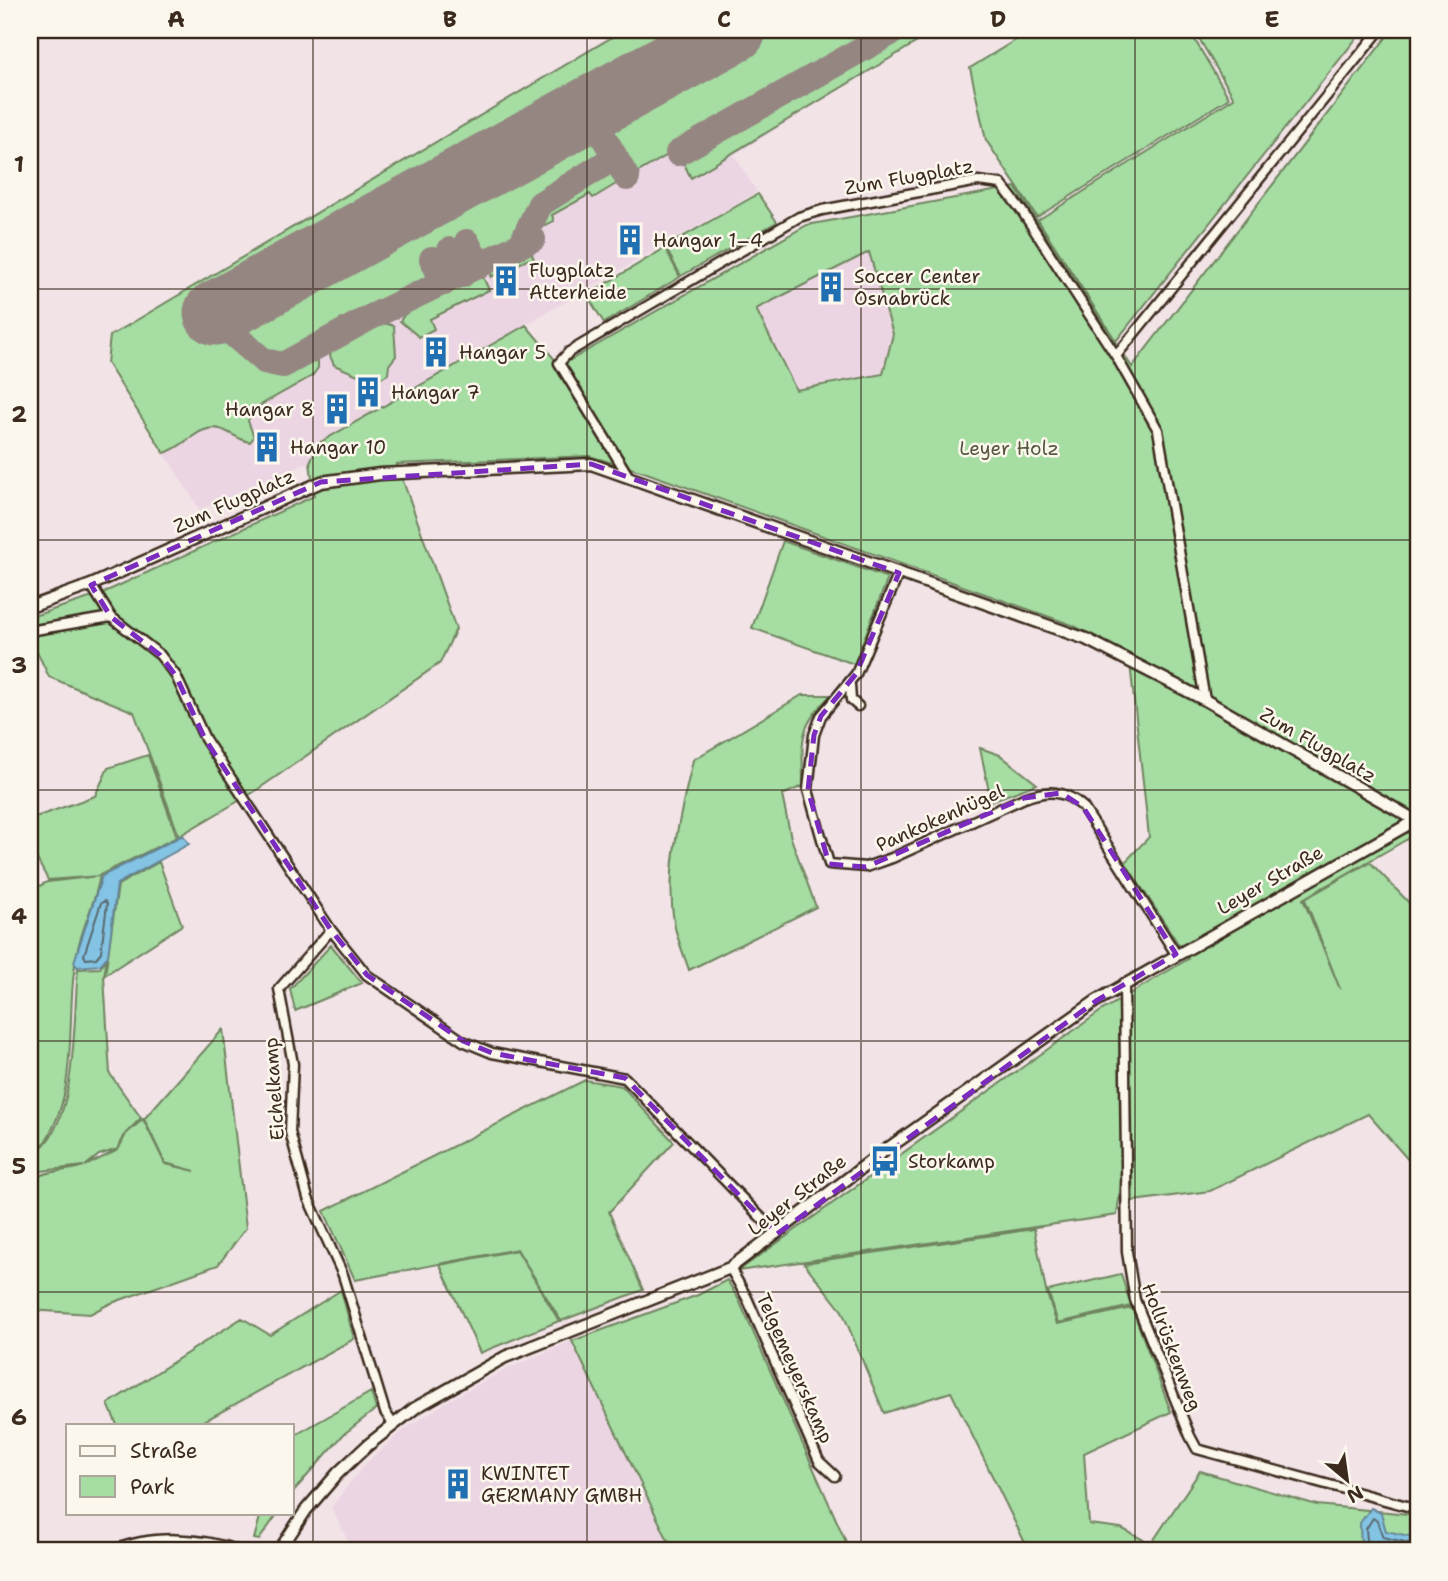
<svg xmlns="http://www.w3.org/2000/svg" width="1448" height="1581" viewBox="0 0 1448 1581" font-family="'Shantell Sans',sans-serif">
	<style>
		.built { fill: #ecd5e3 }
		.green { fill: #a5dda2; stroke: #708460; stroke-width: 2; fill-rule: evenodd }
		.water { fill: #83c3e4; stroke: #668695; stroke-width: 2 }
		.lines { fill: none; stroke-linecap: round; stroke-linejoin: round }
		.shore { stroke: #58676d; stroke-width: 2 }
		.taxiway { stroke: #968682; stroke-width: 26 }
		.runway { stroke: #968682; stroke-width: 65 }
		.minor-casing { stroke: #3b2a1e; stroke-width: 13 }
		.tertiary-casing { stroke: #3b2a1e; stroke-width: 15 }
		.minor { stroke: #fbf7ec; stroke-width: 8 }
		.tertiary { stroke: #fbf7ec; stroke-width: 10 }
		.marked { fill: none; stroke: #7b2cbf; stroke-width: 5; stroke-dasharray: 14 9; stroke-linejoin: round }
		.grid { fill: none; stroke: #3b2a1e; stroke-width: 2; stroke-opacity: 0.55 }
		.labels { text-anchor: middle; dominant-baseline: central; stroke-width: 5; stroke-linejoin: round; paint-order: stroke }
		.street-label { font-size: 19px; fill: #3b2a1e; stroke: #fbf7ec }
		.poi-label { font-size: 19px; fill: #3b2a1e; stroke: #fbf7ec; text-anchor: start }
		.park-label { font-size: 19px; fill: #56573f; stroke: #fbf7ec }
		.neatline { fill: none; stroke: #3b2a1e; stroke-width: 2.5 }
		.grid-label { font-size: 23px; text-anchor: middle; font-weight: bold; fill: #3b2a1e }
	</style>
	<rect width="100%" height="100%" fill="#f2e3e7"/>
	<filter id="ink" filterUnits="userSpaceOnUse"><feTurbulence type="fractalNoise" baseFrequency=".0143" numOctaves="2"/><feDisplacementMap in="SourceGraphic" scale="14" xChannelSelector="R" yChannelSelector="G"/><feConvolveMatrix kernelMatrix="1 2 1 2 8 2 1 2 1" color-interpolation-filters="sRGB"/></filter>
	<g filter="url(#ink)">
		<!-- built -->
		<path class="built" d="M620,30h317l-203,125 23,37 -438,251 -9,19 -110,48 -93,-147 3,-27z
			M869,252l24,82 -10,40 -87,17 -40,-82z
			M571,1341l101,210h-319l-22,-44 33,-42 37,-33 48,-32 56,-30z"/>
		<!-- green -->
		<path class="green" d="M624,30h81l-513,280 14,29 18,-3 7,3c33,28 40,41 81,18l6,4v7l-6,8 -60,34 -4,11 6,16 -4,5c-12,-2 -19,-10 -30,-13 -21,-6 -37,20 -56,24l-57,-90 3,-27z
			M764,30h118l-249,145 -31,-57z
			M909,30h28l-246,148 -10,-20z
			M1032,30h157l40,68 -192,119 -51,-77 -16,-72z
			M1194,30h169l-247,311 -78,-121 196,-122z
			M1392,30h26v803l-115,66 37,90 -35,-90 65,-37 43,45 5,-3v267l-50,-57 -158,77 -77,10 -3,-93 -13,107 -379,56 363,-260 87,-52 -63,-97 24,-25 -20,-183 -57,-29 -428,-153 -55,-16 -192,8 59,165 -16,34 -186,129 -75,44 -45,-124 -85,-35 -19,-40v-20l66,-21 218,-100 -4,-34 9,-19 207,-118 34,41 247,-141 208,-38 117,180zM869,252l24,82 -10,40 -87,16 -40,-81z
			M588,126l16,26 -3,6 -63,43 -21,39 -119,59 -5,-3 -37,19 1,3 -75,41 -15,-3 -34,-29 1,-7z
			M606,169h8l7,12 -28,17 -3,-4 -38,21 2,6 -18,8c-3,-25 50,-52 70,-60z
			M758,194l19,28 -96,54 -16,-29z
			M665,248l15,29 -76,46 -17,-28z
			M525,250l6,2 4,9 -6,-2 -38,18 1,-10z
			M476,274l8,5 5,11 -59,29 4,10 -15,8 -19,-16 12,-17z
			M381,322l13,4 2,30 -7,9 -1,9 -7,4 -12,-5 -9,3 -26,-11 -4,-9 2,-10 39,-22z
			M783,541l105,37 -34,86 -102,-36z
			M802,695h29c-35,34 -28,46 -28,91l-21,9 9,43 25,69 -127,63c-5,-15 -12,-31 -15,-47 -9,-55 7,-110 19,-163z
			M980,748l20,7 37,29 -46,17z
			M148,755l29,82 -77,38c-4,25 -16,48 -22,73 -15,66 5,142 -37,200 37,-34 32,-130 37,-179l22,-1 7,-10 -3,18 6,98 31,44 -16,16 -7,15 -19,6 -14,11 33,-16 8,-16 17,-15 22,45 30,7 -30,-8 -21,-44 79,-90 23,199 -28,37 -109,39 -19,10 -60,-4v-129c16,-12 35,-8 54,-15l-43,5 -11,8v-14l6,-9 -6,6v-271l17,-9 52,-6 -51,4 -18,-34v-27l65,-23 13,-28z
			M159,862l23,63 -77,50 13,-90z
			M331,945l31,38 -67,28 -5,-22z
			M585,1080l37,6 52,56 -65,70 34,78 -82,31 -44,-72 -162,31 -31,-69z
			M1034,1229l12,62 11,33 75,-16 39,104 -87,41 5,71 32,4 30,16 49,-73 117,34 101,10v36h-389l-78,-159 -67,21 -42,-102 -38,-48z
			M517,1250l42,71 -79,32 -40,-88z
			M1121,1274l10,32 -73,17 -10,-32z
			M727,1280l12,20 111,251h-177l-101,-210 126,-46z
			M341,1290l13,49 -157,86h-80l-9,-21 134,-86 28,17z
			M371,1392l5,17 -32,25 -52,59v-56z
			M261,1513h17l-19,27 -5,-1z"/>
		<!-- water -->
		<path class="water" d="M183,835l6,9 -72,40 -9,72 -8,9 -23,2 -3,-5 28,-86z
			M1371,1508l10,5 5,18 32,7v13h-57l-1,-28z"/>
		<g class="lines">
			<!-- shore -->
			<path class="shore" d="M105,901l2,3 -6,48 -5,6 -10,1 -2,-4 17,-52z
				M1368,1551l-2,-22 7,-11 4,3 6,16 35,8"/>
			<!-- taxiway -->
			<path class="taxiway" d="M571,119l14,-2 10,5 32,56
				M595,122l2,-13 11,-10
				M678,153l218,-123
				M467,242l12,24
				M521,245l19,-41 69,-43 3,-9
				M450,250l12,25
				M432,259l12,24
				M216,313l11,16 37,32 19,4 84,-46 166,-80"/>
			<!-- runway -->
			<path class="runway" d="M216,313l518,-283"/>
			<!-- minor casing -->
			<g class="minor-casing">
				<path id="minor" d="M1116,356l264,-326
					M629,477l-70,-114 10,-11 230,-135 23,-7 156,-29 23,3 21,27 94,145 42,74 47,270
					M899,573l-43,101 -35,42 -7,19 -6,55 21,74 37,3 26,-9 132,-60c23,-8 40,-9 59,9l93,147
					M91,585l20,32 49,38 16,21 29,63 126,191 36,45 96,66 29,12 133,25 152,156
					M30,627l5,3 76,-13
					M850,685l1,15 7,6
					M331,930l-52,59 14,75 -3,68 18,66 35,77 42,137 8,12
					M1124,983l3,269 8,48 55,136 7,13 221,60
					M730,1268l17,30 72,163 16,15
					M30,1550v1
					M113,1551c37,-17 88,-14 127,0"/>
			</g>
			<!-- tertiary casing -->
			<g class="tertiary-casing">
				<path id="tertiary" d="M30,607l61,-22 230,-103 59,-8 211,-10 495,175 119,61 210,120
					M279,1551l27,-41 32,-37 30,-28 47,-37 90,-51 225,-89 150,-114 216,-153 322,-182"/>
			</g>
			<!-- minor -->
			<use href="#minor" class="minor"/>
			<!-- tertiary -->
			<use href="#tertiary" class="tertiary"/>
		</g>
	</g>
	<!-- marked area -->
	<path class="marked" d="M591,464l308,109 -43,101 -35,42 -7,19 -6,55 21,74 37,3 158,-69 37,-5 22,14 93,147 -80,47 -319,233 -152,-156 -133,-25 -29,-12 -96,-66 -36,-45 -126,-191 -29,-63 -16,-21 -49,-38 -20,-32 230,-103z"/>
	<!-- grid -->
	<path class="grid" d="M313,30v1521M587,30v1521M861,30v1521M1135,30v1521M30,289h1388M30,540h1388M30,790h1388M30,1041h1388M30,1292h1388"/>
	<!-- icons -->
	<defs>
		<g id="building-bare" transform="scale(2.415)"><path d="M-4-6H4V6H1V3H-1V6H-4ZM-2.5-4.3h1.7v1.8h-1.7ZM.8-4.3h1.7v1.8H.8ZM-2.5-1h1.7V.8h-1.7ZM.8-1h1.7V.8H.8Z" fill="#1f6fb2" stroke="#fbf7ec" stroke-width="2.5" paint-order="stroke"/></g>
		<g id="bus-bare" transform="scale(2.415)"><path d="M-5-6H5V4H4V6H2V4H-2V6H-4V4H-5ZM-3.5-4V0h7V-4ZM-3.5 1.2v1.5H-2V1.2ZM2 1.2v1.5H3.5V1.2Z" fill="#1f6fb2" stroke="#fbf7ec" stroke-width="2.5" paint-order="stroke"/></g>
	</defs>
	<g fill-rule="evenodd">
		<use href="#building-bare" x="630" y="240"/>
		<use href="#building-bare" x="506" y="281"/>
		<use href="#building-bare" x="831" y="287"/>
		<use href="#building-bare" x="436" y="352"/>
		<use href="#building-bare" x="368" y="392"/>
		<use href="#building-bare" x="337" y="409"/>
		<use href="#building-bare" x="267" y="447"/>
		<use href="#bus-bare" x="885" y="1161"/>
		<use href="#building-bare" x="458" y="1484"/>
	</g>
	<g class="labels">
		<!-- street labels -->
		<g class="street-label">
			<text transform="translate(909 177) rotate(-10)">Zum Flugplatz</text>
			<text transform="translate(234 501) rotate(-24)">Zum Flugplatz</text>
			<text transform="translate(1318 745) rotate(30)">Zum Flugplatz</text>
			<text transform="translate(940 818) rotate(-24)">Pankokenhügel</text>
			<text transform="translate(1270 880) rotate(-30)">Leyer Straße</text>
			<text transform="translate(274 1089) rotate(-94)">Eichelkamp</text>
			<text transform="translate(797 1195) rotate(-38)">Leyer Straße</text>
			<text transform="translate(1172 1347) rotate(69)">Hollrüskenweg</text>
			<text transform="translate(795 1368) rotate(66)">Telgemeyerskamp</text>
		</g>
		<!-- poi labels -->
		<g class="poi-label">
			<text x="653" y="240">Hangar 1–4</text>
			<text x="529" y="270">Flugplatz<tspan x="529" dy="22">Atterheide</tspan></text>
			<text x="854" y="276">Soccer Center<tspan x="854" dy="22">Osnabrück</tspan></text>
			<text x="459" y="352">Hangar 5</text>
			<text x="391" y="392">Hangar 7</text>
			<text x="314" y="409" text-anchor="end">Hangar 8</text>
			<text x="290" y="447">Hangar 10</text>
			<text x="908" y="1161">Storkamp</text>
			<text x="481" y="1473">KWINTET<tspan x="481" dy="22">GERMANY GMBH</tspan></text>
		</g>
		<!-- park labels -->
		<g class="park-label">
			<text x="1009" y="448">Leyer Holz</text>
		</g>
	</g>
	<!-- margin -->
	<rect width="1448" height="1581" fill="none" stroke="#fbf7ec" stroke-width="77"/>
	<!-- legend -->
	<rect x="66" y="1424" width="228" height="91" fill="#fbf7ec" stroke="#aea59a" stroke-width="2"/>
	<rect x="80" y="1446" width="35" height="10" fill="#fbf7ec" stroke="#aea59a" stroke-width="2"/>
	<text x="130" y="1458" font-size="21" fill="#3b2a1e">Straße</text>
	<rect x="80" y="1476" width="35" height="21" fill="#a5dda2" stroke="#aea59a" stroke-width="2"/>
	<text x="130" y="1494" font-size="21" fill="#3b2a1e">Park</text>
	<!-- north arrow -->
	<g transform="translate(1347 1480) rotate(151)" stroke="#fbf7ec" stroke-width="5" paint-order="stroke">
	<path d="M0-5L12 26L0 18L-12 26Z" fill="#3b2a1e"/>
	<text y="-10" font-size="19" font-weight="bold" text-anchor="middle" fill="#3b2a1e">N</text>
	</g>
	<rect x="38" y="38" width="1372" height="1504" class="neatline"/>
	<g class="grid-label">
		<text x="176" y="27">A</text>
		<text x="450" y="27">B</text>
		<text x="724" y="27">C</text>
		<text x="998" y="27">D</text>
		<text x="1272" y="27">E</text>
		<text x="19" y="172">1</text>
		<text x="19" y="422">2</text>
		<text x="19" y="673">3</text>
		<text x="19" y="924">4</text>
		<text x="19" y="1174">5</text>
		<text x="19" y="1425">6</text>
	</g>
</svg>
